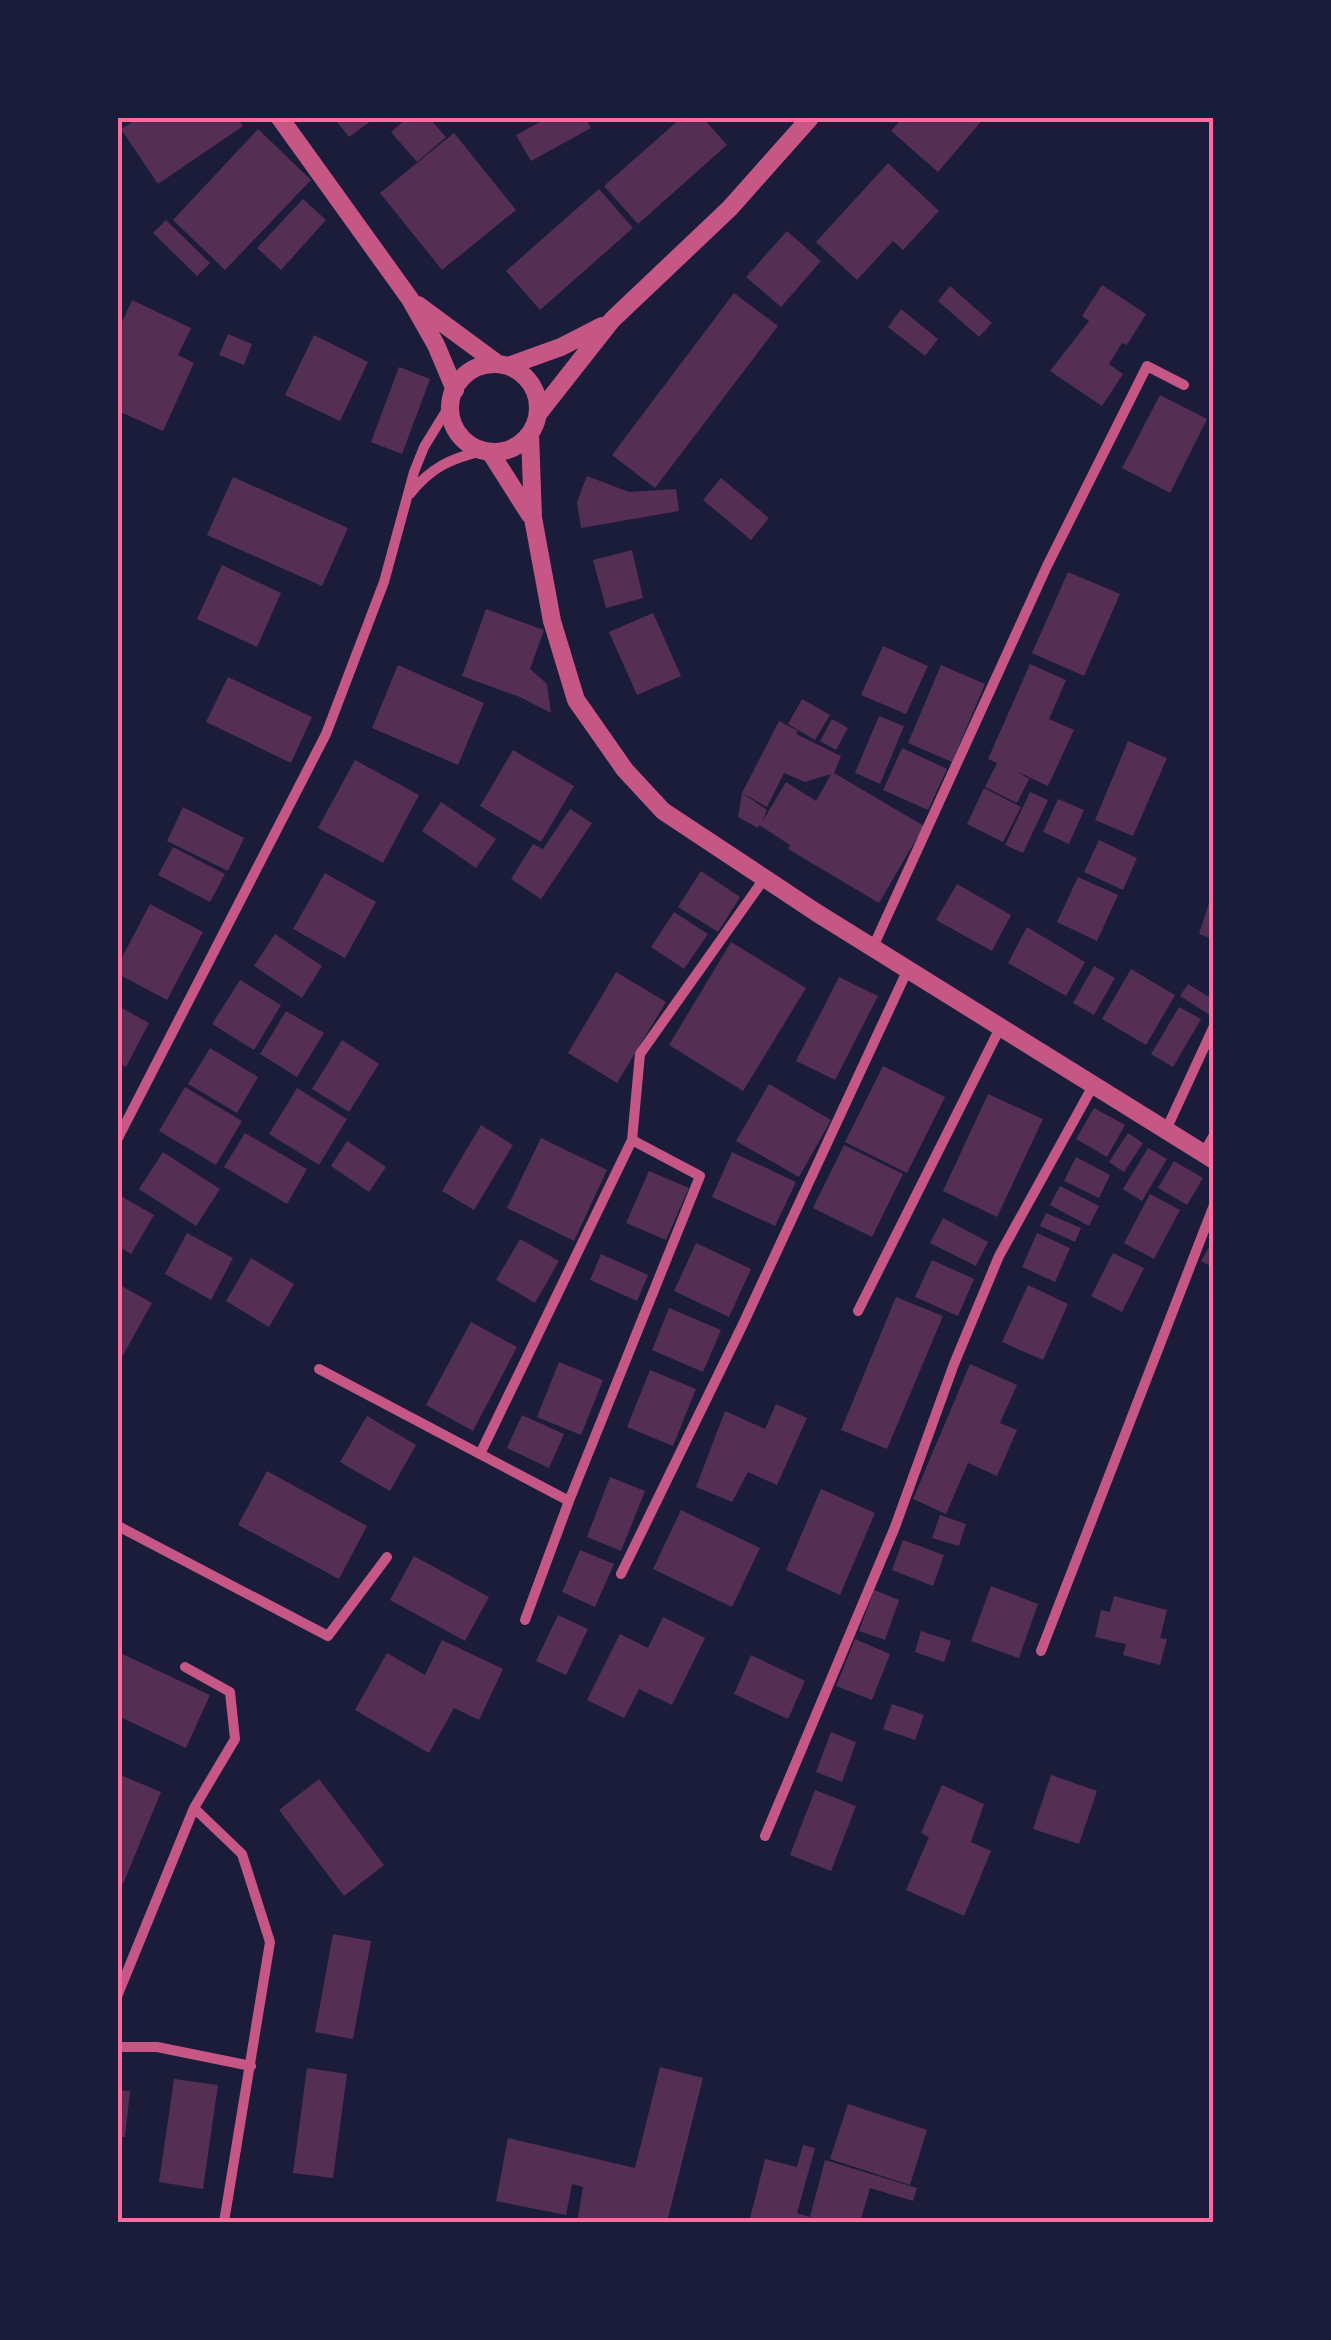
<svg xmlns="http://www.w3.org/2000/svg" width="1331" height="2340" viewBox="0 0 1331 2340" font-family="Karla,sans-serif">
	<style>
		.building { fill: #542f53 }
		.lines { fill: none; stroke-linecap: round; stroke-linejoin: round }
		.minor { stroke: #c65784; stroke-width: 10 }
		.tertiary { stroke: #c65784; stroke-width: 18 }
		.neatline { fill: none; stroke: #ff6b9d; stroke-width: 4 }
	</style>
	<rect width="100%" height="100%" fill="#1b1b3a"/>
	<!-- building -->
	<path class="building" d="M138,118h99l6,8 -85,58 -37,-55z
		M334,118h41l-26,19z
		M407,118h22l17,19 -29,25 -26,-30z
		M547,118h38l6,10 -60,33 -15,-26z
		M681,118h22l24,27 -89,79 -34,-38z
		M902,118h82l-46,54 -47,-41z
		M258,129l53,51 -86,90 -52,-50z
		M454,133l62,77 -74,60 -62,-77z
		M888,163l51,48 -36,39 -10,-9 -36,39 -41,-38z
		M599,189l34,39 -93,82 -34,-39z
		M303,199l23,21 -45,50 -24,-22z
		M166,220l44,43 -13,13 -44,-43z
		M787,231l34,30 -40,46 -35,-30z
		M1102,285l44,29 -19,31 -5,-2 -13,21 14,10 -21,32 -52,-35 39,-50 -7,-5z
		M950,286l42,37 -13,14 -41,-36z
		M734,293l44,33 -123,162 -43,-33z
		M132,300l59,28 -13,27 16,8 -31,68 -45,-20v-80z
		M901,309l37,30 -13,17 -37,-29z
		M228,334l24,10 -8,21 -25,-10z
		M314,335l54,27 -28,59 -55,-26z
		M399,367l31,12 -28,75 -31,-12z
		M1160,395l47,24 -37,74 -48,-25z
		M587,476l42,16 47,-3 3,22 -98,17 -4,-26z
		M233,477l115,51 -26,58 -115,-51z
		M721,478l48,40 -18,22 -48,-40z
		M632,550l11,48 -37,10 -13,-48z
		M222,565l59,28 -24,54 -60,-28z
		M1068,572l52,22 -36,82 -52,-23z
		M486,609l58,21 -14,39 17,15 4,29 -31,-16 -58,-21z
		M653,613l28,63 -44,19 -28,-63z
		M883,646l45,20 -22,48 -45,-19z
		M1030,664l36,16 -17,39 25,11 -26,56 -32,-15 13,8 -12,24 -32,-16 12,-24 -9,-4z
		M398,665l86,38 -26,62 -86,-37z
		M941,665l44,19 -33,78 -44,-19z
		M228,677l84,40 -21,46 -85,-41z
		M802,699l28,16 -15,25 -27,-16z
		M879,716l25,10 -24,58 -25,-11z
		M832,719l16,9 -12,22 -16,-9z
		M779,721l19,10 -2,3 45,22 -7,17 90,53 -45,77 -91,-54 2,-4 -31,-20 -1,3 -20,-11 4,-24 25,17 -5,12 24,-40 30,19 15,-27 -26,8 -21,-9 -17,34 -25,-14z
		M1128,741l39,17 -34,78 -38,-16z
		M902,748l45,21 -19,41 -45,-20z
		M513,750l61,36 -33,56 -61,-36z
		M355,760l64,35 -36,68 -65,-35z
		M984,788l37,19 -18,35 -36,-18z
		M1030,792l18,8 -25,53 -18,-8z
		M1058,799l26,11 -15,34 -26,-12z
		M441,802l55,37 -20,29 -54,-37z
		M183,807l61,31 -16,33 -61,-30z
		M570,809l22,14 -51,76 -30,-20 22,-35 10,5z
		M1099,840l38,18 -14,32 -39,-18z
		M173,847l52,27 -15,28 -52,-27z
		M701,871l39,26 -22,35 -40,-25z
		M325,873l51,29 -31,56 -52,-29z
		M1078,877l40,18 -21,46 -40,-19z
		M957,884l54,31 -19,36 -56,-31z
		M1213,891h1v48l-15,-5z
		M150,904l53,28 -36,68 -49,-26v-9z
		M674,912l34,22 -24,35 -33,-22z
		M1027,927l58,35 -19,34 -58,-33z
		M275,934l47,32 -20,32 -48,-32z
		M731,942l75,46 -63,103 -74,-46z
		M1094,966l21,12 -21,37 -21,-12z
		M1131,969l44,26 -29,50 -44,-26z
		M616,972l50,30 -49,81 -49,-30z
		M839,977l39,19 -43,84 -39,-19z
		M240,980l41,25 -27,45 -42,-26z
		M1188,984l26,16 -3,16 -31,-20z
		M118,1006l31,17 -23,44 -8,-4z
		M1179,1007l22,12 -28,48 -22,-13z
		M286,1011l38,22 -27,44 -37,-23z
		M342,1040l37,24 -30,48 -37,-23z
		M210,1048l48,29 -21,36 -49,-29z
		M883,1066l62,31 -38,76 -62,-31z
		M769,1084l62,36 -32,57 -63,-36z
		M185,1087l57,34 -26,44 -57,-34z
		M297,1088l50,31 -28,46 -50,-31z
		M988,1094l55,25 -46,98 -54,-26z
		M1094,1108l31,17 -18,32 -31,-18z
		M481,1125l32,20 -39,65 -32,-19z
		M245,1133l62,36 -20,35 -63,-37z
		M1128,1133l15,10 -19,29 -15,-10z
		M541,1138l66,32 -33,71 -67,-33z
		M347,1141l39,26 -17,25 -38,-26z
		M844,1145l59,29 -31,63 -59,-29z
		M1148,1148l19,11 -25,42 -19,-12z
		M163,1152l57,37 -24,37 -57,-37z
		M732,1152l64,30 -21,44 -63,-29z
		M1076,1157l34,18 -11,23 -35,-17z
		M1174,1161l29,17 -16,27 -29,-17z
		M649,1171l40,17 -23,52 -40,-17z
		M1060,1186l39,20 -10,20 -39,-21z
		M1150,1194l30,16 -26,49 -30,-16z
		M119,1195l35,20 -23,39 -13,-8z
		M1046,1213l35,15 -6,14 -35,-16z
		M943,1218l45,24 -12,24 -46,-23z
		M187,1233l46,25 -22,42 -46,-26z
		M1037,1233l33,15 -15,34 -33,-15z
		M520,1239l39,22 -24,42 -39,-23z
		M1214,1239v29l-13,-7z
		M696,1243l55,26 -22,48 -55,-26z
		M1113,1253l31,15 -22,44 -31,-16z
		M601,1254l47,21 -11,26 -47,-21z
		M251,1258l43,26 -25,43 -43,-26z
		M932,1260l42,19 -16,37 -43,-19z
		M118,1284l34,19 -30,54 -4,-3z
		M1028,1285l40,19 -25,56 -41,-18z
		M896,1297l47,19 -56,133 -46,-19z
		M669,1308l52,22 -18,42 -51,-22z
		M471,1322l46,25 -44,84 -47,-26z
		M559,1362l44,18 -22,55 -44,-18z
		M970,1364l47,21 -17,38 17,7 -20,46 -29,-13 -22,51 -33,-15z
		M650,1370l46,19 -23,57 -46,-19z
		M776,1404l31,14 -30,67 -29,-13 -16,30 -36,-15 29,-76 40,18z
		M522,1415l42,19 -15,34 -42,-20z
		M367,1416l49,29 -26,46 -50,-29z
		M267,1471l100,55 -28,53 -101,-54z
		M610,1477l35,14 -24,60 -34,-14z
		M821,1489l54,24 -35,82 -54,-25z
		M681,1510l79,38 -28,59 -79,-38z
		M940,1515l26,9 -7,22 -27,-8z
		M903,1540l41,15 -11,31 -41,-16z
		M580,1550l34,14 -19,43 -33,-15z
		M414,1556l75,41 -24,44 -75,-41z
		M991,1586l47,18 -19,54 -48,-17z
		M874,1590l25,10 -14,40 -26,-9z
		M1114,1596l53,14 -7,28 7,1 -7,26 -37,-10 3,-11 -31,-7 6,-27 9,2z
		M558,1615l30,14 -22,46 -30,-14z
		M663,1617l42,21 -33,67 -33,-16 -15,29 -37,-18 33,-66 28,14z
		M921,1631l30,10 -7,21 -29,-10z
		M855,1639l35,15 -18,46 -36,-14z
		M442,1640l61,29 -24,51 -25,-12 -25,45 -74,-43 32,-57 38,22z
		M118,1652l92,43 -24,53 -68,-32z
		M751,1655l54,26 -17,38 -54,-25z
		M892,1704l32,11 -9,25 -32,-11z
		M831,1732l25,10 -14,40 -26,-10z
		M118,1774l43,18 -38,92 -5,-2z
		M1051,1775l46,16 -18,53 -46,-15z
		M319,1779l65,86 -40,31 -65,-86z
		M942,1785l42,19 -13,38 20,9 -27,65 -58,-26 23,-53 -8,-4z
		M815,1790l41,16 -25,65 -41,-16z
		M333,1934l38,7 -18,98 -38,-7z
		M660,2067l43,11 -36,144h-90l6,-35 -11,-3 -6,31 -70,-14 12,-63 127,30z
		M307,2068l40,6 -14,104 -40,-5z
		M174,2079l44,6 -15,104 -44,-7z
		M118,2090l12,1 -5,46 -7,-1z
		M848,2104l79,26 -17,55 -80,-26z
		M803,2145l12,3 -18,65 13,4 15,-57 92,28 -4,13 -43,-13 -10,34h-111l16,-63 32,8z"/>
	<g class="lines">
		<!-- minor -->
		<path class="minor" d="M410,494c20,-26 41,-36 73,-43
			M873,947l174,-381 100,-200 37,19
			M1166,1130l48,-104
			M118,1138l208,-404 58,-152 30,-110 10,-25 27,-44
			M1203,1154l11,-19
			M858,1311l143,-285
			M319,1369l250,132
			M480,1454l152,-314
			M118,1526l210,110 59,-79
			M621,1574l122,-250 165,-355
			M525,1620l44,-119 131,-325 -68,-36 8,-86 124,-175
			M1041,1651l173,-446
			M194,1808l48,46 28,88 -46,280
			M765,1836l130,-309 59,-163 45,-108 95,-172
			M118,1994l76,-186 41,-69 -5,-47 -45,-25
			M118,2047h39l94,19"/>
		<!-- tertiary -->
		<path class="tertiary" d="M280,118l130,181 26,46 19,45
			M418,305l80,59
			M450 408a44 44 0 1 1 88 0a44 44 0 1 1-88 0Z
			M508,366l53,-19 41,-21
			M538,414l74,-94 118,-112 80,-90
			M530,434l3,84 19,103 24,79 49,70 38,41 154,102 397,247
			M490,452l40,63"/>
	</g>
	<!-- border -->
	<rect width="1331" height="2340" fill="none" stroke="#1b1b3a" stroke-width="240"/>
	<rect x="120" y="120" width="1091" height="2100" class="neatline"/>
</svg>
